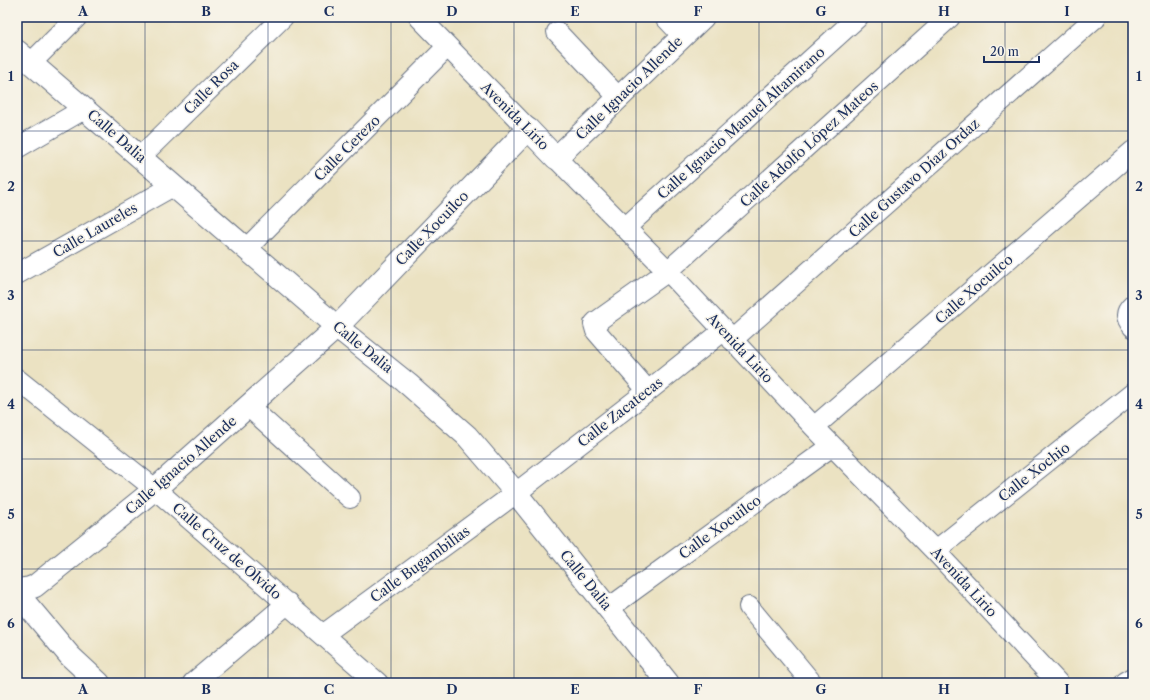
<svg xmlns="http://www.w3.org/2000/svg" width="1150" height="700" viewBox="0 0 1150 700" font-family="'Libre Caslon Text',serif">
	<style>
		.lines { fill: none; stroke-linecap: round; stroke-linejoin: round }
		.minor-casing { stroke: #646e81; stroke-width: 22 }
		.tertiary-casing { stroke: #646e81; stroke-width: 24 }
		.minor { stroke: #fff; stroke-width: 20 }
		.tertiary { stroke: #fff; stroke-width: 22 }
		.grid { fill: none; stroke: #1b2f5e; stroke-width: 1; stroke-opacity: 0.55 }
		.labels { text-anchor: middle; dominant-baseline: central; stroke-width: 3; stroke-linejoin: round; paint-order: stroke }
		.street-label { font-size: 14px; fill: #1b2f5e; stroke: #f7f3e8 }
		.neatline { fill: none; stroke: #1b2f5e; stroke-width: 1.5 }
		.grid-label { font-size: 13px; text-anchor: middle; font-weight: bold; fill: #1b2f5e }
	</style>
	<rect width="100%" height="100%" fill="#f7f3e8"/>
	<filter id="ink" filterUnits="userSpaceOnUse"><feTurbulence type="fractalNoise" baseFrequency=".025" numOctaves="2"/><feDisplacementMap in="SourceGraphic" scale="8" xChannelSelector="R" yChannelSelector="G"/><feConvolveMatrix kernelMatrix="1 2 1 2 8 2 1 2 1" color-interpolation-filters="sRGB"/></filter>
	<filter id="wash" filterUnits="userSpaceOnUse"><feTurbulence type="fractalNoise" baseFrequency=".012" numOctaves="4" result="noise"/><feDisplacementMap in="SourceGraphic" scale="16" xChannelSelector="R" yChannelSelector="G"/><feGaussianBlur stdDeviation="0.9" result="paint"/><feColorMatrix in="noise" values="0 0 0 0 0 0 0 0 0 0 0 0 0 0 0 0 0 1.4 0 .05"/><feComposite in="paint" operator="in"/></filter>
	<g filter="url(#wash)">
		<rect width="100%" height="100%" fill="#ebe2c2"/>
	</g>
	<g filter="url(#ink)">
		<g class="lines">
			<!-- minor casing -->
			<g class="minor-casing">
				<path id="minor" d="M419,17l109,112
					M665,17l18,19
					M557,32l62,66
					M31,63l46,-46
					M17,148l67,-39
					M140,157l143,-140
					M556,158l112,113 146,156 121,124 123,132
					M625,228l233,-211
					M246,249l201,-202
					M17,274l156,-88
					M1133,305c-9,8 -7,14 0,22
					M732,340l364,-323
					M17,379l138,110 223,194
					M648,391l-52,-60 -2,-7 2,-2 72,-51 282,-254
					M248,406l102,92
					M814,427l319,-276
					M935,551l198,-158
					M749,607l63,76
					M609,608l223,-162
					M324,634l192,-141 132,-102 75,-60
					M193,683l95,-80"/>
			</g>
			<!-- tertiary casing -->
			<g class="tertiary-casing">
				<path id="tertiary" d="M17,51l320,276 71,57 59,52 49,57 152,190
					M17,590l13,-2 5,-2 120,-97 182,-162 191,-198 28,29 147,-141
					M17,593l53,63 29,27
					M1126,683l7,-4"/>
			</g>
			<!-- minor -->
			<use href="#minor" class="minor"/>
			<!-- tertiary -->
			<use href="#tertiary" class="tertiary"/>
		</g>
	</g>
	<!-- grid -->
	<path class="grid" d="M145,17v666M268,17v666M391,17v666M514,17v666M636,17v666M759,17v666M882,17v666M1005,17v666M17,131h1116M17,241h1116M17,350h1116M17,459h1116M17,569h1116"/>
	<g class="labels">
		<!-- street labels -->
		<g class="street-label">
			<text transform="translate(211 87) rotate(-45)">Calle Rosa</text>
			<text transform="translate(629 88) rotate(-44)">Calle Ignacio Allende</text>
			<text transform="translate(515 116) rotate(45)">Avenida Lirio</text>
			<text transform="translate(741 123) rotate(-42)">Calle Ignacio Manuel Altamirano</text>
			<text transform="translate(117 136) rotate(41)">Calle Dalia</text>
			<text transform="translate(809 144) rotate(-42)">Calle Adolfo López Mateos</text>
			<text transform="translate(347 148) rotate(-45)">Calle Cerezo</text>
			<text transform="translate(914 178) rotate(-42)">Calle Gustavo Díaz Ordaz</text>
			<text transform="translate(432 228) rotate(-46)">Calle Xocuilco</text>
			<text transform="translate(95 230) rotate(-30)">Calle Laureles</text>
			<text transform="translate(974 289) rotate(-41)">Calle Xocuilco</text>
			<text transform="translate(363 347) rotate(39)">Calle Dalia</text>
			<text transform="translate(740 348) rotate(47)">Avenida Lirio</text>
			<text transform="translate(620 412) rotate(-38)">Calle Zacatecas</text>
			<text transform="translate(181 465) rotate(-41)">Calle Ignacio Allende</text>
			<text transform="translate(1034 472) rotate(-38)">Calle Xochio</text>
			<text transform="translate(720 527) rotate(-36)">Calle Xocuilco</text>
			<text transform="translate(227 551) rotate(41)">Calle Cruz de Olvido</text>
			<text transform="translate(420 564) rotate(-36)">Calle Bugambilias</text>
			<text transform="translate(586 580) rotate(51)">Calle Dalia</text>
			<text transform="translate(964 582) rotate(47)">Avenida Lirio</text>
		</g>
	</g>
	<!-- margin -->
	<rect width="1150" height="700" fill="none" stroke="#f7f3e8" stroke-width="44"/>
	<!-- scale -->
	<path d="M984 56v6h55v-6" fill="none" stroke="#1b2f5e" stroke-width="2"/>
	<text x="990" y="56" font-size="12" fill="#1b2f5e" stroke="#f7f3e8" stroke-width="3" paint-order="stroke">20 m</text>
	<rect x="22" y="22" width="1106" height="656" class="neatline"/>
	<g class="grid-label">
		<text x="83" y="16">A</text>
		<text x="206" y="16">B</text>
		<text x="329" y="16">C</text>
		<text x="452" y="16">D</text>
		<text x="575" y="16">E</text>
		<text x="698" y="16">F</text>
		<text x="821" y="16">G</text>
		<text x="944" y="16">H</text>
		<text x="1067" y="16">I</text>
		<text x="11" y="81">1</text>
		<text x="1139" y="81">1</text>
		<text x="11" y="191">2</text>
		<text x="1139" y="191">2</text>
		<text x="11" y="300">3</text>
		<text x="1139" y="300">3</text>
		<text x="11" y="409">4</text>
		<text x="1139" y="409">4</text>
		<text x="11" y="519">5</text>
		<text x="1139" y="519">5</text>
		<text x="11" y="628">6</text>
		<text x="1139" y="628">6</text>
		<text x="83" y="694">A</text>
		<text x="206" y="694">B</text>
		<text x="329" y="694">C</text>
		<text x="452" y="694">D</text>
		<text x="575" y="694">E</text>
		<text x="698" y="694">F</text>
		<text x="821" y="694">G</text>
		<text x="944" y="694">H</text>
		<text x="1067" y="694">I</text>
	</g>
</svg>
